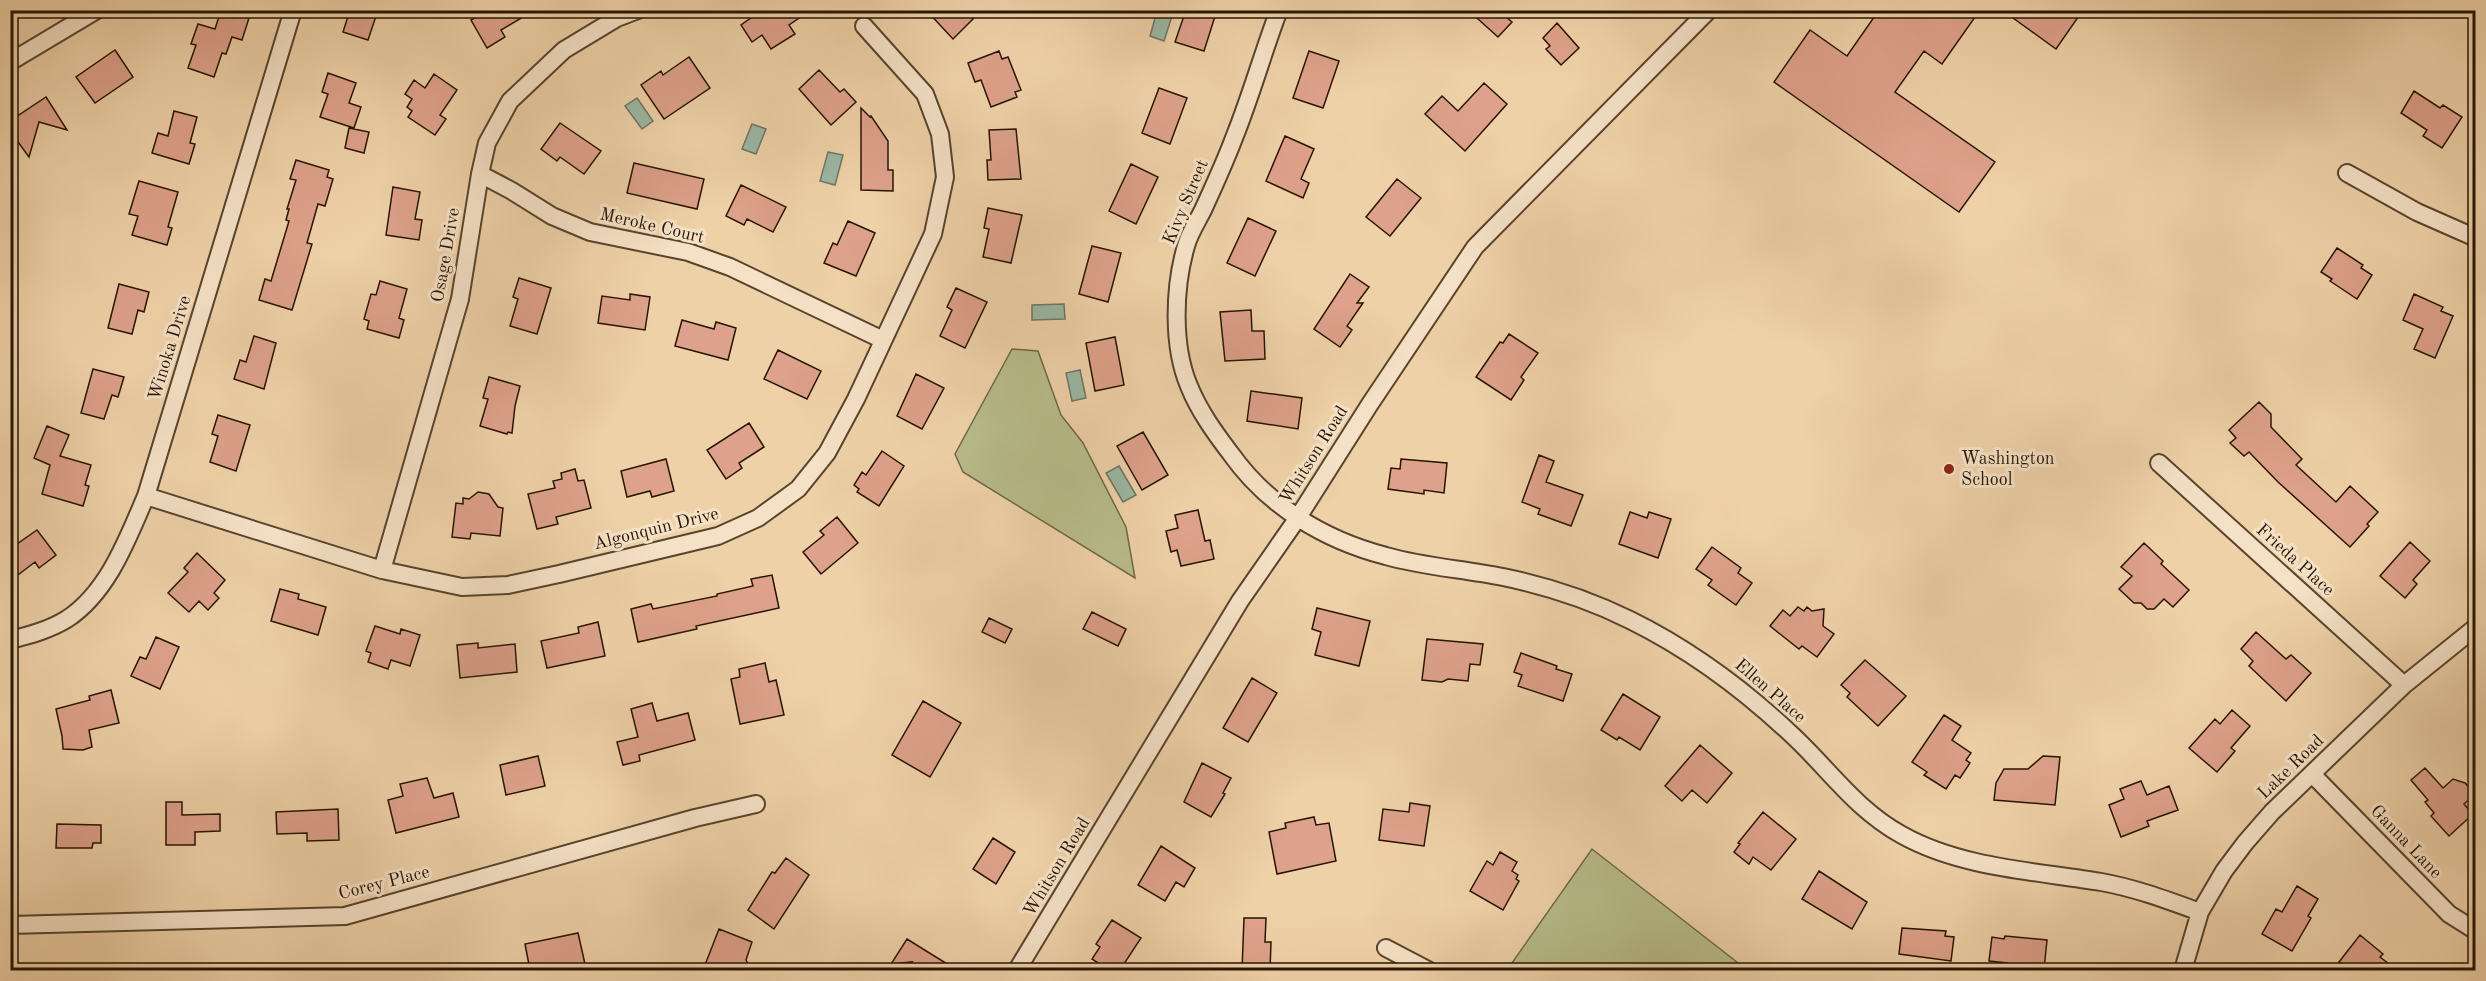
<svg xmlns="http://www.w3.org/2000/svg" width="2486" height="981" viewBox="0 0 2486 981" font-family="'Old Standard TT',serif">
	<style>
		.green { fill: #b7bc89; stroke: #6e6846; stroke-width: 1.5 }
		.water { fill: #9ab7a4; stroke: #6c7663; stroke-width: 1.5 }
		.building { fill: #dea18b; stroke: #261502; stroke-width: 1.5 }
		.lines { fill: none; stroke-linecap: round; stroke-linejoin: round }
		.street-casing { stroke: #58442c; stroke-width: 20 }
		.street { stroke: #f5e1c6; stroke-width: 16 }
		.poi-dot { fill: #8f2418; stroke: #f5e1c6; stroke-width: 2 }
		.labels { text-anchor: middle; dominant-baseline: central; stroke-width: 6; stroke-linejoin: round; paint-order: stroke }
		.street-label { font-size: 18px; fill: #261502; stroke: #f5e1c6 }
		.poi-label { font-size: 18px; fill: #261502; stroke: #f5e1c6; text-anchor: start }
	</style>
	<rect width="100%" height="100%" fill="#efd1a8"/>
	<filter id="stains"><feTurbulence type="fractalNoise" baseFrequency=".00333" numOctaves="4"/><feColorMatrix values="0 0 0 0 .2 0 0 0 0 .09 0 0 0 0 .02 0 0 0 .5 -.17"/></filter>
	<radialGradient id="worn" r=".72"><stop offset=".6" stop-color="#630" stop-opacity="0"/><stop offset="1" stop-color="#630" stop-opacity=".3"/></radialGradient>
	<!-- green -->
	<path class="green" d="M1012,349l26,2 23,64 22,28 43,84 9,51 -172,-106 -8,-18z
		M1592,849l155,121h-240z"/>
	<!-- water -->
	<path class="water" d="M1157,11l16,2 -9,28 -14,-5z
		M637,98l16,23 -11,8 -17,-23z
		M752,124l14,5 -10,25 -14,-5z
		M828,152l15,3 -8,30 -15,-4z
		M1064,304l1,15 -33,1v-15z
		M1080,370l6,28 -14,3 -6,-28z
		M1119,466l17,29 -13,7 -17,-29z"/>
	<!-- building -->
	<path class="building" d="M221,10l28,8 -7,22 -10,-3 -6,17 -4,-1 -8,24 -26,-9 8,-23 -5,-1 7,-20 17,5z
		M350,10h28l-10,30 -25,-8z
		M475,10h60l-34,20 4,7 -18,11 -16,-28 7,-4z
		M762,10h49l-22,15 6,9 -24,15 -9,-14 -10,7 -11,-17z
		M926,10h39l8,9 -20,20z
		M1186,10h31l-13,41 -29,-9z
		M1468,10h30l14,12 -14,15z
		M1879,10h101l-38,54 -18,-13 -29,41 100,70 -36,50 -185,-130 36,-52 37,26z
		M2002,10h81l-27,39z
		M1557,23l22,25 -18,17 -15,-16 4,-3 -7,-8z
		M115,50l18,27 -38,26 -19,-26z
		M999,51l3,8 6,-2 13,33 -6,2 2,5 -26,10 -10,-27 -6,2 -7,-19z
		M1309,51l30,10 -16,47 -30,-10z
		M689,57l21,31 -46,31 -23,-34 20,-14 2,4z
		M819,70l21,22 4,-3 12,13 -25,23 -32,-36z
		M328,73l28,10 -7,20 12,4 -7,21 -34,-11 8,-23 -6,-2z
		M434,74l23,16 -17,25 6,4 -11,16 -27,-18 4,-6 -5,-4 5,-8 -7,-5 9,-14 11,8z
		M1484,83l23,21 -42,47 -40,-37 17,-18 16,15z
		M1159,88l28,10 -17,46 -28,-11z
		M2414,91l26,17 3,-3 19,12 -20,31 -19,-12 4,-6 -26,-17z
		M46,97l21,33 -28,-8 -10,35 -19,-26v-10z
		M861,108l9,9 1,-1 17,25v29h5v21l-32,-1z
		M174,111l23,6 -7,26 5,1 -6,20 -37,-11 6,-20 10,3z
		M560,123l41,28 -17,23 -24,-17 -3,4 -16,-12z
		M349,128l20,4 -5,21 -19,-5z
		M1016,129l5,50 -33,1 -1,-20h4l-2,-30z
		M1285,136l29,13 -13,30 8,4 -6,15 -37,-17z
		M296,160l33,10 -2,7 6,2 -8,27 -7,-2 -11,39 5,1 -20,66 -33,-10 6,-21 6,2 18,-60 -3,-1 3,-11h-2l9,-29 -6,-1z
		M634,163l70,16 -7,30 -70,-16z
		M1131,164l27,13 -22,47 -27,-13z
		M1397,179l24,19 -31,38 -24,-19z
		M139,181l39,11 -10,35 4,1 -5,17 -35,-10 6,-19 -9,-2z
		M741,185l45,22 -13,25 -26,-13 -3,6 -18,-9z
		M393,187l27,5 -5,27 7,1 -3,20 -33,-5z
		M988,208l34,7 -11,48 -28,-6 6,-28 -5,-1z
		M1248,218l28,13 -21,45 -28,-13z
		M848,221l27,12 -19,43 -32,-13 9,-20 4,2z
		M1092,246l29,7 -13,49 -29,-8z
		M2337,248l26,17 -2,3 11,7 -15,24 -27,-18 2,-2 -11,-7z
		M1350,274l19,13 -12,16h6l-16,23 5,4 -12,17 -26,-18z
		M519,278l32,10 -14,46 -27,-8 8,-27 -5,-2z
		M380,281l27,8 -8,29 5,2 -5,18 -32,-9 2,-8 -5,-2 7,-25 5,1z
		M119,284l30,8 -5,20 -6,-2 -6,24 -24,-6z
		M956,288l31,14 -22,46 -25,-12 12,-26 -5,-3z
		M630,294l20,3 -5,33 -47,-7 4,-27 28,4z
		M2414,294l29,13 -2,4 12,5 -18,42 -21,-9 9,-20 -20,-9z
		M1251,310l1,21h12l1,28 -40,2 -5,-49z
		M682,320l32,9 2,-7 20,6 -8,32 -53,-14z
		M1509,334l29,19 -17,24 3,3 -13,20 -35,-23 24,-35 3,1z
		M254,336l22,7 -12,46 -30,-10 6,-19 6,2z
		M1115,337l9,48 -29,6 -9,-48z
		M778,350l43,21 -14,28 -43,-20z
		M93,369l31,8 -6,20 -6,-2 -8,24 -23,-6z
		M916,374l28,14 -22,41 -25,-13z
		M489,377l31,9 -5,20 -3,27 -4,-1 -1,2 -27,-8 8,-27 -5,-1z
		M1251,391l51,7 -4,31 -51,-8z
		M2259,402l12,12v13l31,32 -6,6 40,37 14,-16 28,26 -11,12 2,2 -19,21 -72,-65 -29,-30 -5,4 -14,-13 6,-5 -7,-8z
		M218,415l32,10 -14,46 -26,-9 8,-26 -6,-2z
		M749,423l15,24 -25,16 3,5 -16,11 -19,-29z
		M47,426l22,9 -9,21 31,9 -6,20 4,1 -6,20 -41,-12 8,-29 -16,-7z
		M1143,432l25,43 -26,15 -25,-44z
		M882,451l22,15 -25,40 -22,-14 2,-3 -5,-4 8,-13 4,3z
		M1539,455l15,6 -8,21 37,13 -12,31 -33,-12 2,-5 -18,-7z
		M666,459l8,32 -22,6 -2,-6 -23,6 -6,-26z
		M1401,459l46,4 -3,30 -20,-3v4l-36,-5 3,-21 9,1z
		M575,469l3,12 6,-1 7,28 -35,9 2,7 -21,5 -9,-35 27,-6 -2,-7 9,-2 -1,-6z
		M478,492l11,2 9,13 5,1 -3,28 -29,-3 -1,6 -18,-2 4,-34 7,1v-6l6,1z
		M1198,510l7,31 5,-1 4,19 -33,7 -4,-16 -6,2 -5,-21 12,-3 -3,-13z
		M1630,512l17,6 2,-6 22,7 -13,39 -39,-14z
		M837,517l21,26 -37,31 -18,-22 21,-17 -4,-4z
		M37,530l19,25 -17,13 -4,-6 -25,19v-32z
		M2410,542l20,19 -17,19 4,4 -12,14 -25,-22z
		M2144,543l19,18 -2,3 28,26 -16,17 -9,-8 -10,10h-7l-6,-6h-7l-15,-14 13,-13 -11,-9z
		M1712,547l29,21 -3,5 14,10 -16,22 -28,-20 4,-5 -16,-11z
		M197,553l28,27 -11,13 5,5 -11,12 -9,-9 -10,11 -21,-19 20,-21 -4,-4z
		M772,575l7,33 -83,18 1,3 -59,13 -7,-33 20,-5 2,5 64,-13v-2l36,-8 -2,-7z
		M280,589l19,5 -1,5 28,8 -8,28 -47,-14z
		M1798,607l6,4 3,-4 5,4 12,-2 -1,17 11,8 -17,23 -15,-11 -3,3 -29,-23 13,-16 7,6z
		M1317,608l53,13 -11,45 -44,-11 6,-23 -9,-3z
		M1092,612l34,17 -8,17 -35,-17z
		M989,618l23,11 -7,14 -23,-11z
		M598,622l7,34 -58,12 -6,-27 38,-8 -1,-6z
		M375,626l25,8 1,-5 19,6 -10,31 -19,-6 -3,9 -20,-7 3,-9 -5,-2z
		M2256,632l30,27 5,-4 20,18 -25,28 -37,-35 4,-5 -12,-12z
		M156,637l23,10 -19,42 -29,-13 9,-19 6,2z
		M1427,639l56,5 -3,21 -10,-1 -2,17 -20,-2 -6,3 -20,-2z
		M478,643v5l37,-4 2,28 -57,6 -3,-33z
		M1521,653l36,13 -1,3 16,5 -9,27 -45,-15 4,-11 -8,-3z
		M1865,660l41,36 -28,30 -31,-29 3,-4 -9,-8z
		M765,663l4,19 7,-2 8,35 -44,9 -9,-45 9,-2 -1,-8z
		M1252,678l25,15 -29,49 -25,-14z
		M111,690l8,33 -30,7 3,17 -9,3 -20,-1 -1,-13 -6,-27 34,-9 -1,-4z
		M1623,694l37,23 -20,33 -21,-13 -2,3 -16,-10z
		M923,701l38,22 -31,54 -38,-22z
		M652,703l5,18 31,-8 7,27 -56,15 1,6 -17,4 -6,-23 21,-5 -7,-28z
		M2232,710l18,16 -19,22 4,3 -18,21 -28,-24 26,-29 5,5z
		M1944,715l17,11 -9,14 19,13 -5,7 4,3 -10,15 -5,-3 -9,14 -22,-14 3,-3 -15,-10z
		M1700,745l32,28 -25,30 -15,-13 -10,11 -17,-15z
		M538,756l7,30 -39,9 -6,-30z
		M2043,756l17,1 -5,48 -61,-5 2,-17 8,-14h24z
		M1202,763l29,15 -8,15 2,1 -14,23 -27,-15z
		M2425,768l18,20 10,-9 12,4 10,11 -11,10 9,10 -24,22 -18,-20 3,-3 -9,-11 3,-2 -17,-20z
		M427,778l7,20 19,-5 6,24 -63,16 -8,-33 15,-4 -3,-12z
		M2141,781l6,14 22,-9 9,24 -31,11 2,5 -28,11 -12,-32 15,-6 -4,-10z
		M166,802h16v13l38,-1v17l-25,1v13h-29z
		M1410,803l20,3 -6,40 -45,-6 4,-31 26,3z
		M338,809l1,31 -32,1v-8l-30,1 -1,-22z
		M1763,812l33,27 -25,31 -18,-13 -4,7 -15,-12 6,-8 -2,-1z
		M1314,817l2,8 13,-2 7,38 -59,13 -8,-42 17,-4 -1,-5z
		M57,824l44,1v18h-8l-1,5h-36z
		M993,838l22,14 -19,32 -23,-15z
		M1161,846l34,22 -11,19 -8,-5 -11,19 -27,-16z
		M1500,852l17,10 -5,9 6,4 -2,4 3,2 -16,29 -33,-19 17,-30 6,4z
		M786,858l23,17 -35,54 -26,-19 24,-38 3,1z
		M1819,871l48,31 -15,27 -50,-30z
		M2297,886l21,13 -10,17 3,2 -19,33 -30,-17 14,-25 6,3z
		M1244,918h22l-1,24h6l-1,28h-28z
		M1112,920l29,18 -21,32h-11l-17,-11 8,-12 -4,-3z
		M1902,928l44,3 -1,5 9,1 -3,24 -52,-7z
		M719,929l33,13 -6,18 5,10h-48z
		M578,933l7,31 -31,6h-24l-5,-26z
		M2360,935l23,19 -3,3 17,13h-48l-10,-8z
		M2005,936l42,4 -3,30h-38l1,-7 -18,-2 3,-24 12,2z
		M907,939l16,10 34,21h-50l5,-8 -21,2z"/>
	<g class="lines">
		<!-- street casing -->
		<g class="street-casing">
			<path id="street" d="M1279,10c-16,42 -28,86 -45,128 -9,24 -20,48 -31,72 -6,12 -14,24 -17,36 -12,41 -14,100 3,140 10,25 26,47 42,68 37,52 93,86 155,102 38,11 78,13 117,21 44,9 87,23 127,43 61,30 112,68 161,114 38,35 64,75 111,101 59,33 133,36 199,47 34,6 66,18 99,30
				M10,62l87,-52
				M2347,173l70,39 59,26
				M480,174l32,17 40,25 38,16 98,20 42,15 153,73
				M2159,463l245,222
				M146,496l236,74 80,17 46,-2 51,-11 159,-38 40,-18 40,-29 29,-36 29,-54 77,-165 12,-57 -5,-43 -15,-40 -61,-68
				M382,570l78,-271 20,-125 7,-31 23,-42 54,-51 53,-32 21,-8
				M10,640c20,-5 39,-10 57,-21 41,-27 60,-79 79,-123l147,-486
				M2312,774l137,140 27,17
				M10,925l335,-9 350,-98 61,-14
				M1386,948l42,22
				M1017,970l223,-369 57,-82 73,-115 105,-157 234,-237
				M2183,970l17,-58 24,-41 21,-28 27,-31 132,-127 72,-58"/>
		</g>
		<!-- street -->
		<use href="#street" class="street"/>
	</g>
	<!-- markers -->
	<circle class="poi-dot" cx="1949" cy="469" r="6"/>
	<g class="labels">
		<!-- street labels -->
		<g class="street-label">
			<text transform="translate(1186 202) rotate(-67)">Kivy Street</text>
			<text transform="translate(652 226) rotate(13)">Meroke Court</text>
			<text transform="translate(446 255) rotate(-80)">Osage Drive</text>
			<text transform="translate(170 348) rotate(-73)">Winoka Drive</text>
			<text transform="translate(1314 455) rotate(-58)">Whitson Road</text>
			<text transform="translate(656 529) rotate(-14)">Algonquin Drive</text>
			<text transform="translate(2295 560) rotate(42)">Frieda Place</text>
			<text transform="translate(1770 691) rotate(41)">Ellen Place</text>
			<text transform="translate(2291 767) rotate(-44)">Lake Road</text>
			<text transform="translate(2406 842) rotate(46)">Ganna Lane</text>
			<text transform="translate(1057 867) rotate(-59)">Whitson Road</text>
			<text transform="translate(384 883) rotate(-14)">Corey Place</text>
		</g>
		<!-- poi labels -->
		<g class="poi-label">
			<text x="1961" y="459">Washington<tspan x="1961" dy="21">School</tspan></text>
		</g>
	</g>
	<!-- margin -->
	<rect width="2486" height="981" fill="none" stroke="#efd1a8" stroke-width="36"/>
	<rect x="12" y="12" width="2462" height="957" fill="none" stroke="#261502" stroke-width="3"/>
	<rect x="18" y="18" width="2450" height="945" fill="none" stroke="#261502" stroke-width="1.5"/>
	<rect width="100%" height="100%" filter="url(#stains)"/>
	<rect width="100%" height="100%" fill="url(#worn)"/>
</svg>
